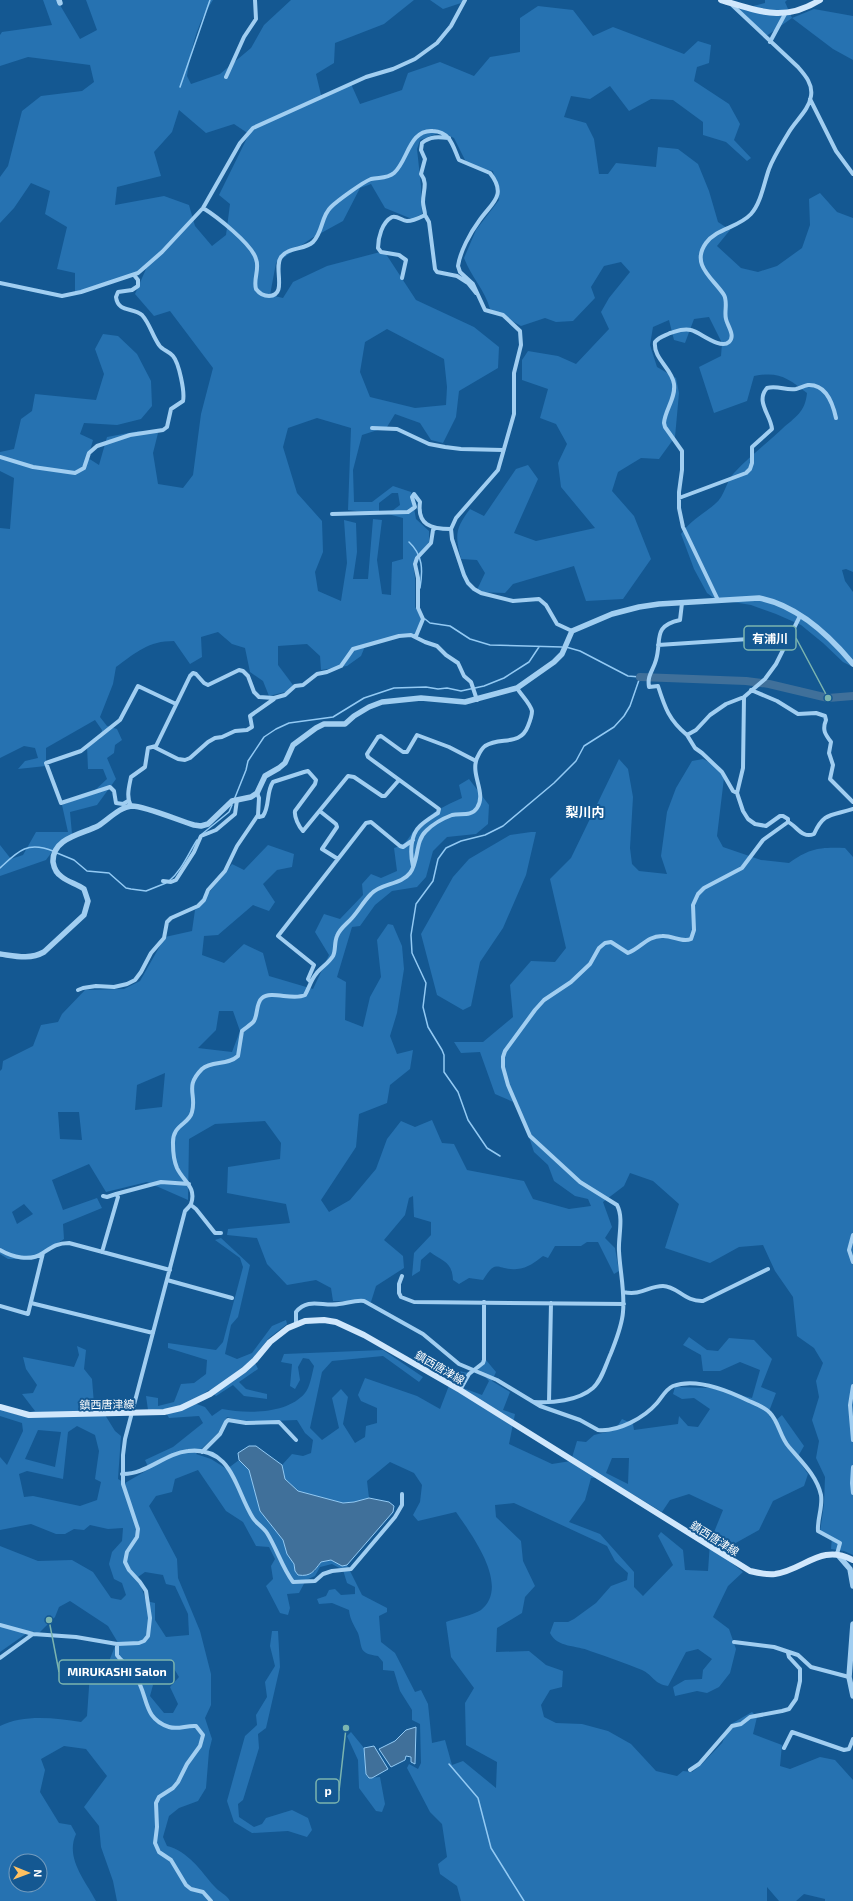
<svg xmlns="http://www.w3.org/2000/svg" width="853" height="1901" viewBox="0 0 853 1901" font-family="'Exo 2','Noto Sans JP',sans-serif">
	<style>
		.green { fill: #2672b1; fill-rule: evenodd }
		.water { fill: #40709a; stroke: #93caf4 }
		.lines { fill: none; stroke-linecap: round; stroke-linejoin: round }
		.stream { stroke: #93caf4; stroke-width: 1.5 }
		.river { stroke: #40709a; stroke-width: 8 }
		.minor { stroke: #a1cef1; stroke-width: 4 }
		.tertiary { stroke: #a1cef1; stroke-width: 5.5 }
		.secondary { stroke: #d0e7fc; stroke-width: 6 }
		.labels { text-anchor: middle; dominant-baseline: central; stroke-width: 4; stroke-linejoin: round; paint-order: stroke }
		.street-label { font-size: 11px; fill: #fff; stroke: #145892 }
		.quarter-label { font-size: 13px; font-weight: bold; fill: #fff; stroke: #145892 }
		.leader { fill: none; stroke: #7bb4af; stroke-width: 1.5 }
		.callout-dot { fill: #7bb4af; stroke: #145892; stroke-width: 1.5 }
		.callout { fill: #145892; stroke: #7bb4af; stroke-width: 1.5 }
		.callout-label { font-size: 12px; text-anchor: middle; font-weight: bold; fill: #fff }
	</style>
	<rect width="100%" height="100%" fill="#145892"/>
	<!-- green -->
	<path class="green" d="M43,0h14l23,39 17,-9 -11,-30h127c-17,25 -21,47 -26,76l4,8 29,-10 31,-26 13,-23 27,-25h123l-30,24 -49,19 -1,20 -18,11 6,25 29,-15 9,20 42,-14 6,-17 32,-11 34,14 16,-19 30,-5v-34l18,-12 35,4 20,26 20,-9 71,27 14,-13 13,4 -2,18 -12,4 -3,14 35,23 11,20 -6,16 17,18 -4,3 -21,-19 -23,-7v-13l-30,-22 -22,-1 -22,12 -19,-25 -20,13 -19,-3 -7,21 22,6 8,16 5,35h9l8,-11 40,4 2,-20 20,2 20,15 11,27 9,31 12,8 -13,16 24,22 17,4 19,-6 25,-18 8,-23 -1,-26 11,-6 17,19 16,6v354l-7,-3 -4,1 3,11 8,11v75l-10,-5 -20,-19 -22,-18 -25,-11 -25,-9 -36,-6 -8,-6 -13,-24 -13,-35c11,-15 21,-19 34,-30 10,-8 11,-23 19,-31 15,-16 32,-29 48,-44 13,-12 23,-16 25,-36 -19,-15 -28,-22 -53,-17l-7,25 -33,12 -15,-46 22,-11 1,-13 -13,-26 -15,2 -9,24 -11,-3 -5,-20 -16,7 -3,18 7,22 19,11 3,15 -4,44 -16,22 -18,-1 -23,14 -6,19 22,25 17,43 -28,40 -37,2 -12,-35 -61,18 -8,9 -29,-1 9,-19 -8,-13 -16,-1c-6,-24 -6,-30 9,-50l14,7 32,-47 12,-4 10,14 -24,54 22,8 59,-13 -34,-41 -3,-24 9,-19 -11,-20 -16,-6 8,-29 -26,-9v-20l6,-9 30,5 18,8 33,-35 -8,-17 8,-14 21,-26 -9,-10 -17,4 -13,21 4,11 -22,23 -17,1 -11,-4 -24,8 -31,-17c-5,-19 -19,-32 -26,-51l12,-28 23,-30 -6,-29 -25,-5 -14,-28 -13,-6 -21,8 -3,9 4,37 1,28 -10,5 -27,-11 -14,-24 -11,4 -17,33 -31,17 -36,25 -6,32 13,3 10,-16 34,-16 57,-15 32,49 58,27 25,20 -1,21 -39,23 -3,26 -13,26 -12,-3 -11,-17 -25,-9 -8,13 -25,8 -9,35 1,32h18l21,-16 18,6 5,27 13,12v11l-16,21 2,15v29l7,11 -7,16h-11l-38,10 -5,12 -14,10 -26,4 -1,-14 -13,-12 -29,2v19l15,20 -4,6 -20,5 -6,-15 -13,-9 -5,-24 -13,-4 -14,-12 -17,5 1,20 -12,7 -16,-23c-26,0 -37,11 -58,26l-3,17 -13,33 7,9 10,3 5,11 -7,5 -1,8 -7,5 9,21 -19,26 -27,7 2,22 -15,11 -11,15 -46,16v-31l11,14 12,-4 13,-23h32l-6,-27 30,-12 15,-14 -4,-10h-15l-1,-23 13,-7 2,-9 -7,-10 -49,28v18l-28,3 7,-8 13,-3 -3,-10 -11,-2 -24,12v-230l10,1 4,-51 -14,-7v-19l14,-3 7,-30 11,-8 3,-17 61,6 8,-26 -9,-25 8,-15 15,2 19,18 14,27 1,25 -11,13 -24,6 -33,-2 -4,11 13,6 -5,18 11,7 8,-28 32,-6 19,2 -5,20 5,31 25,4 10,-13 8,-61 12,-46 -43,-57 -16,5 -19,-22 11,-25 -71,24v-20l-18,-4 10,-42 -22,-13 5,-23 -19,-8 -17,25 -14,15v-46l8,-11 14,-55 19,-15 41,-5 12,-9 -4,-17 -62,-8 -28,9v-31l2,-3 50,-7zM179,110l27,23 28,-9 15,10 -30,61 11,9 -4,31 -14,11 -17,-20 -6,-21 -25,-9 -49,9 2,-18 44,-11 -7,-24 18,-20zM387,329l57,30 3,28 -1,18 -31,3 -45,-11 -10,-25 5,-30zM317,418l34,10 -3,82 31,4v-11l13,-10h6l2,12 -12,9 15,4v41l-11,3 -1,33 -9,-1 -5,-34 5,-40 -9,-1 -5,60h-15l4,-27 -1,-29 -12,-3 3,43 -6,38 -23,-10 -3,-19 8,-20 -1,-31 -25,-28 -14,-46 5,-19z
		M430,0h33l-2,3 -18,6z
		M765,0h22l-2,2 7,16 22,-9 39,7v44l-20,-11 -41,-31 -27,19 -27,-27 27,-7z
		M619,759l9,10 5,28 -3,51 2,16 7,7 28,3 -6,-18 6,-44 9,-24 16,-27 11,-2 18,9 3,10 -7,58 6,11 38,13 28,3c21,-15 31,-16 56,-15l8,9v698l-9,-4 -13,-2 1,-12 -12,-5 4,-28 1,-27 -9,-19 3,-17 -7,-21 7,-23 -3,-16 7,-18 -9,-15 -17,-12 -4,-39 -18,-26 -12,-26 -24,2 -29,16 -45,-15 14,-44 -26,-23 -23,-8 -6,13 -21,16 9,25 -7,11 10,10 4,23 -5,3 -16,-32h-11l-6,4h-26l-7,12 -5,-2c-8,6 -15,12 -26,13 -20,2 -20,-12 -34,11l-14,-2 -10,6 -6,-4c-1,-19 -10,-18 -23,-28l-9,8 -1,11 -8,5 2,-23 17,-18v-13l-17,-5 -1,-21 -4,2 -4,17 -21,25 19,16 1,12 -28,18 -5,16 -38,-1 -2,-13 -15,-8 -29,5 -20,-21 -10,-26 -30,-3 1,-6 62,-6 -4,-19 -59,-11 1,-26 52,-8 1,-16 -16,-22 -50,3 -26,15 -1,61 -41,-18 -41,10 -17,-28 -37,16 11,30 34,-12 5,10 -39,16 1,15 -30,20h-26l-8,-5v-183l2,-2 1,-8 30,-15 8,-21 17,-3 4,-8 23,-24 39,-1 16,-8 25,-44 27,-6 3,-21 37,-46 12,6 24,-25 26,9 -2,13 -15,3 -14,14 12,18 -6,9 -16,-6 -35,30 -14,1 -2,19 22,8 20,-19 19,9 6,23 44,13 16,-34 -14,-23 9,-18 16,5 23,-24 -1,-11 9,-10 10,4 16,-7 -3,-23c15,-4 14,-12 24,-22 14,-14 26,-20 44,-28l-3,-13 10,-6 20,26 -1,19 -12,10 -29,3 -14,14 -7,26 -9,10 -25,4 -17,14 -15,21 -8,1 -15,50 9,5 -1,38 18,7 7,-30 11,-20 -4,-37 11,-16 5,1 9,21 2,23 -7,44 -7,23 7,18 16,-4 -3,19 -20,16 -3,18 -28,11 -3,33 -35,53 8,12 21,-12 26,-31 11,-30 14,-18 14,6 17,-7 10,23 12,1 13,26 57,11 9,18 36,10 22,-3 -3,-7 -13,-3 -21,-15 -6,-16 -14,-13 -16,-48 -23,-10 -15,-42 -19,1 -7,-11h29l30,-25 -3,-32 21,-24 24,1 11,-14 -16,-69 21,-21zM219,1011h14l7,20 -8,21 -34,-4 18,-18zM165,1073l-3,34 -27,3 2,-25zM58,1112h21l3,28 -22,-1zM24,1204l9,10 -16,10 -5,-12z
		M531,832h5l-10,43 -23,53 -23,34 -9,44 -8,4 -26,-15 -16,-61 32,-57 16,-18 41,-24z
		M221,1238l29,27 -12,52 -7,8 -6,29 12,5 15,-6 20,-27 14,-6 1,4 -18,14 -16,20 5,11 -19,13 7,7 21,5v5l-23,-3 -11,-11 -17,11 -7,-6 -18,12 14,5 7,9 10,-7c25,5 66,5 83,-16 5,-6 7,-19 9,-27l-5,-7 -6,-1 -5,9 2,13 -5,9 -5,-3 2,-22 -11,-2 3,-8 99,-4 40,27 -4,5 -36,-26 -51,5 -10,11 -12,56 12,12 17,-12 -7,-30 9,-9 7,8 -5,27 12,19 10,-6 1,-11 11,-3v-15l-16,-7 -3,-6 7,-17 52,18 23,13 15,-39 13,3 -5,15 19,7 7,-14 -11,-12 8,-9 10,12 -4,9 18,11 -7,18 12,4 -6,30 43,20 19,-3 6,-20 9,1 8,-7 21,-5 7,-11 11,5 1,6 44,-6 1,-8 9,10 10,1 12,-18 -16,-11 -12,1 -9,-5 2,-7 35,1 42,10 8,-28 -20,-8 -20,9h-17l-2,-16 -18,-10 6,-8 18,13 11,1 11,-13 25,2 18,19 -11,28 15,6 -8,21 6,8 8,-7 22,31 -7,12 11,16 -4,12 -31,15 -14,29 -27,15 -9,11 20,16 -15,14 -15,31 16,12 7,20 -6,24 -11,14 -12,6 -10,-2 -22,5 -2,-9 12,-7 17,-1 1,-9 9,-11 -14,-10 -12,3 -18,34c-14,-2 -15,-11 -26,-16 -17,-7 -34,-13 -52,-19 -13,-6 -33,-3 -40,-18l4,-11h14l6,-3 22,-16 15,-17 16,-6 1,-7 -13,-12 -8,-15 -93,-43 -19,2 1,12 25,24 2,20 12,25 -10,11 -3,16 -25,15 -1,24 33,-1 17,14 17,6 -1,16 -12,3 -9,15 3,12 12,6 26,1 26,7 23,13 25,27 21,5 6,-5 9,1 9,-7 21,-22 9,-19 21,-12 5,5 -4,17 29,11 -2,21 10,3 30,-12 15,3 18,20v121h-28v-2l-21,-5 -8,7h-17l-12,-14v14h-306l-4,-15 -17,-12 -2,-10 9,-7 -5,-33 -12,-12 -23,-44 2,-4 9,5 3,-6 -1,-39 -8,-4v-10l-12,-19 -6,-20 -11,-1v-8l-5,-6c-20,-3 -15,-7 -20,-23 -4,-8 -8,-13 -9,-23l-17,-7 -13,1 -2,-5 9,-3 3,-6 6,-1 6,6 14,-1v-7l-8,-4 -4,-13 -11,-6 -12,3 -5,9 -9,4 -7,13 -12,1 3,14 -2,7 -8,-2 -14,-27 7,-7 -2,-13 4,-7 -6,-12 -13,-1 -13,-24 -17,-11 -28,-41 -23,9 -3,13 -16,4 -7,10 28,53 1,19 22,53 11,43v31l-6,13 7,21 -3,12 -3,37 -8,13 -19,7 -10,8 -6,21 4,9c21,5 34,25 47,40 5,6 12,8 16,15h-113l-4,-20 -12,-34 -2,-21 -15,-19 23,-31 -21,-27 -22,-3 -23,13 4,11 -5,22 19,31 12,2 5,9c-11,24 9,46 20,67h-96v-175c24,-12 55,-8 81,-4l6,-6 3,-43 16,-4 11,-28 -9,-15 -38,-25 -11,6 -4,10 -16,16 -9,-2 -30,21v-106l38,15 34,-1 21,12 18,26 10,2 5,-5 -4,-12 -8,-4 -5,-15 3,-12 10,-11 1,-13 -15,1 -18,-4 -6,5 -10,-1 -9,5h-9l-25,-10 -31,6v-73l7,8 16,-34 -1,-8 -22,-7v-7l18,6 17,-4 -13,-17 11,-1 4,-8 -11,-16 -3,-12 51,10 5,-12 -2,-9 9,4 -2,19 8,10 2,25 35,-1 2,6 -29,1 13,21 6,5 -3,43 7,4 24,-14 -4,-9 28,-13 30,-24 -4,-7 -30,2 -5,-9 -16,1 -2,-14 12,2v8l16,-4 7,-18 13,-1 12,-9 1,-14 -39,-12v-5l48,7 7,-8 20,-75 -3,-9 -25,-18zM227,1417l18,5 52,-2 8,13 8,7 -2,13 -8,3 -11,-2 -10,11 3,14 13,12 45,12 11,-1 15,-4 -2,-17 23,-19 24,11 8,12 -2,17 -7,13 5,6 38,-9c15,22 55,74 25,98 -7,5 -27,9 -35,12l5,35 23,31 -9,15 1,42 31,17 -1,26 -33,-27 -11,4 -7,-25 -13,3 -4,-39 -7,-14 -6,2 -20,-39 -14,-11 -2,-26 8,-4v-4l-25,-13 -15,-30h-5l-11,-5 -10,2 -7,10 -19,-1 -1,-7 -7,-10 -4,-14 -23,-29 -11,-41 -10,-10 -12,9 -16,-10 -15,-5 22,-21zM77,1426l18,9 4,16 -4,28 6,3 -4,18 -17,6 -47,-10 -9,1 -5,-23 8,-3 36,8 5,-47zM38,1430l23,2 -6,35 -30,-8zM612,1458h17l-1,26 -22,-11zM604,1477l58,35 8,-12 19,-6 34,16 -13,32 -2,29 -23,-1 -2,-20 -22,-18 -3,4 15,29 -30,31 -9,-9v-15l-34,-38 -31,-12 16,-22 6,-22zM145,1572l18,3 3,9 9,2 13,28 1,21 -23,2 -11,-17v-17l-9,-2 -8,-24zM153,1661l9,10 11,-4 6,10 -9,10 8,17 -5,9h-9l-14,-17 3,-11 -14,-14 2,-8zM16,1861h24v24h-24z
		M272,1631h6l2,36 -14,61 -8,6 1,14 -16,52 -5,4 1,13 15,10 8,-3 4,-6 26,-8 16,8 4,12 -5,7 -19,-6 -36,2 -18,-11 -7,-21 18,-65 12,-11 -1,-10 11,-18 -2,-15 10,-16 -5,-20z
		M351,1732l13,16 2,26 2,4 12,-1 5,27 -3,8 -6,-1 -17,-23 -1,-28 -11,-24z"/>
	<!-- water -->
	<path class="water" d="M249,1446h7l26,19 3,14 13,12 45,12 11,-1 15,-4 20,4 5,4 -1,6 -46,53 -5,1 -11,-6 -10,2c-7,9 -10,15 -23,13l-3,-4 -1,-7 -7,-10 -4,-14 -23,-29 -11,-41 -10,-10 -1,-7z
		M416,1727l-1,37 -4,-2v-5l-5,-1 -1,4 -14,7 -12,-18 16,-8 11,-11z
		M374,1746l14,23 -16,9h-3l-3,-4 -2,-26z"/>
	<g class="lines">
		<!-- stream -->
		<path class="stream" d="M180,87l30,-87
			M409,542c14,13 14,28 11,46
			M425,619l5,4 20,3 20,13 20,6 72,2
			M234,800l12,-30 2,-9 16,-24 12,-8 13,-6 44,-6 31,-19 30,-10 32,-1 12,2 9,-1 14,3 23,-5 20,-8 25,-16 10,-15
			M202,834l27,-22 3,-7
			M57,853l17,7 13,11 22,2 17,15 5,1 15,2 20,-8
			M0,868c18,-17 27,-27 53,-17
			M169,881c13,-11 19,-27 28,-41
			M500,1156l-13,-8 -19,-28 -10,-28 -14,-20v-17l-2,-5 -14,-23 -5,-20 3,-24 -14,-30 -1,-18 5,-31 17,-23 5,-22 8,-11 15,-7 24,-6 18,-9 51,-43 22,-22 8,-15 30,-19 10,-11 6,-10 10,-29 -12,-1 -48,-25 -14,-4
			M449,1764l29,34 13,50 33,53"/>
		<!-- river -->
		<path class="river" d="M640,677l106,4 23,3 59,14 25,-2"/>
		<!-- minor -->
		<path class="minor" d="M770,42l15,-28
			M226,77l18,-40 12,-18 -1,-19
			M810,99l26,52 17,23
			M203,208c13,8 49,36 53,51 4,10 -3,20 0,30 3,4 7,7 13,7 19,-1 4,-28 12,-39 7,-10 24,-7 32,-15 10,-10 8,-26 18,-35 6,-6 32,-25 40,-28 8,-2 16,0 23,-6 14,-12 15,-44 39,-42 18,1 20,16 26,29l31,13c18,23 1,30 -11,48 -9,12 -19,31 -21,45l2,6 13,12 12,26 18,5 17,16 1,14 -7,28v41l-16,56 -42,48 -5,11 1,10 12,36 4,8 6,6 7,4 32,8 26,-2 7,6 11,19 15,7
			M425,215l4,7 6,47 2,3 20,4 11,7 8,10
			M402,278l4,-18 -7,-5 -18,-3 -3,-4c0,-10 4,-26 14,-31 5,-2 10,4 15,4 7,0 12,-3 18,-6 0,-4 -2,-9 -2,-13 0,-11 5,-19 -2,-28l4,-15 -4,-9 1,-7c8,-7 17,-6 27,-5
			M0,283l62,13 19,-4 57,-19 24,-21 41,-44 37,-65 13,-15 113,-51 27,-8 22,-10 22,-16 14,-17 14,-26
			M372,428l25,1 32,15 16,3 16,2 42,1
			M0,457l33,10 42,6 9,-5 5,-15 8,-7 33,-11 33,-5 4,-3 4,-18 12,-8c2,-9 -4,-38 -10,-45 -4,-5 -11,-6 -14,-11 -7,-10 -9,-21 -17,-30 -9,-8 -24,-2 -26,-18l2,-5 14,-2 6,-4v-6l-4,-5
			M679,498l67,-25 4,-4 2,-6v-16l20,-18c-1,-14 -17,-27 -5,-41 11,-3 19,3 29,1 4,-1 7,-3 12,-4 18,-1 25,19 28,33
			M332,514l76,-2 7,-5 -3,-10 2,-3 6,8c-3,23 11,27 31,27
			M718,600l-35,-73 -4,-19v-16l3,-22v-19l-17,-24 -1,-4c1,-13 12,-25 10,-39 -2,-16 -21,-25 -19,-42 4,-5 9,-6 15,-9 7,-2 13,-5 21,-3 9,2 29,20 38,12 7,-6 -2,-17 -3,-23 -2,-7 2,-17 -2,-24 -10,-16 -34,-30 -18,-52 11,-15 32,-15 45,-29 10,-11 13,-31 18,-45 5,-13 13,-25 20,-37 7,-12 20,-22 22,-36 2,-12 -6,-21 -13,-29l-67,-63
			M682,603l-2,17c-28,6 -18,20 -24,40 -3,11 -9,15 -7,27l9,-1c7,22 11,34 29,49l9,-5 14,-15 16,-11 18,-7 21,-18 11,-15 24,-48
			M416,636l7,-17 -5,-11v-30l-3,-14 2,-6 14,-15 2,-13 2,-2
			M658,645l121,-8 9,3
			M751,690l26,11 21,13 18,-1 9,3 1,4c-4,10 -1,14 5,22l-2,11 4,12 -3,14 23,23
			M744,697l-1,71 -6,25 6,18 5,8 7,5 11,2 14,-10h3l5,3v3c9,4 14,17 26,12 10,-22 17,-18 39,-25
			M687,735l8,13 7,5 20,19 11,19 4,2
			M154,747l24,12 7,1 5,-2 18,-16 7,-4 7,-1 13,-6 12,-1 5,-3 -2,-11 24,-17
			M128,801l-5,3 -7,-1 -2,-12 -4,-4 -49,16 -15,-40 35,-12 39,-31 18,-34 38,18
			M131,806c-5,-9 -2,-19 0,-29l14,-10 3,-19 8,-2 34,-70 3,-3 3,1 8,9 4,2 31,-15 4,1 5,5 6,16 5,5 15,1 11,-3 10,-9 8,-1 14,-11 10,-2 14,-6 12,-17 46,-13 12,-1 14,7 12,4 9,9 12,8 6,13 7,6 6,18
			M321,812l15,12 1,3 -15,22 16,10
			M258,815l1,2 4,-1c7,-10 3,-24 10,-34l31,-10 4,-1 8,9 -1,4 -20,27c-1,6 4,16 8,20l45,-55 6,1 28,19h3l14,-16
			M413,866c-3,-12 -3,-31 7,-40 5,-5 12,-9 18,-13l1,-4 -71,-52 -1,-3 11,-17 3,-1 22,16h4l10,-17 32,12 27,14
			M163,881l8,1 5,-2 18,-28 7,-16 15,-6 19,-16 2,-14
			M311,982l-3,-3 6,-14 -36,-29 88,-113 5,-1 29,24 3,1 10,-7
			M78,990l5,-2 13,-2 18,1 13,-3 8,-4 6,-8 10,-19 13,-15 3,-16 4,-4 27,-12 6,-6 4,-10 17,-19 12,-25 21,-31 1,-17 -2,-5
			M116,1194l45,-12 28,2
			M191,1205l5,4 19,24h6
			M853,1235l-4,15 4,12
			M0,1250c12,7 30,12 43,3 9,-6 14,-10 26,-10l101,27
			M102,1252l16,-55 -2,-3 -9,3 -4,-1
			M402,1276l-3,8v9l2,4 13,5 210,2
			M167,1280l65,18
			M623,1292c19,4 25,-6 40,-6 14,0 22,16 40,15l65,-32
			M31,1303l122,30
			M0,1306l28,8 15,-61
			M296,1324v-12c12,-15 27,-5 43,-8 9,-1 16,-4 25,-3l59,33 36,30 38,16 43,26 40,14 18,10c20,2 46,-12 59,-27 5,-6 9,-14 16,-17 24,-9 56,5 76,15 7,3 16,6 21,12 9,9 10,24 19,34 12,14 28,29 32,48 2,12 -4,24 -3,36l22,12 -3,11
			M853,1386l-3,19 3,35
			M460,1390l9,-16 14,-11 1,-3v-58
			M534,1402c18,1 44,-1 59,-14 9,-8 13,-24 18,-35 5,-13 11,-27 12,-41 2,-20 -3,-41 -4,-61 -1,-14 5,-33 -2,-46l-37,-23 -50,-46 -22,-51 -5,-18v-10l2,-6 30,-41 9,-10 27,-18 19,-18 9,-16 6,-5 6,-1 17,11c13,-5 19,-17 34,-17 10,-1 20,7 29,3l3,-9 -1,-25 5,-11 6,-6 38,-20 21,-28 25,-18
			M549,1402l2,-99
			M202,1452l18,-18 6,-12 2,-2 18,3 33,-1 17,18
			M853,1467l-1,16 1,10
			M122,1474c24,1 43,-21 66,-23 45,-5 47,39 65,67 3,5 10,9 14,15 10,16 15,34 26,49l22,-1 8,-7 9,-3 19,-2 44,-52 7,-12v-11
			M0,1625l33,9 43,3 41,7 22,-1 5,-2 4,-5 2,-18 -4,-27 -6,-9 -11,-12 -4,-8 2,-10 10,-15 1,-8 -15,-45v-29l2,-16 60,-228c2,-2 5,-5 6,-7 6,-17 -8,-23 -14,-36 -3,-7 -4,-15 -4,-24 -1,-20 16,-19 19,-32 5,-18 -8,-25 10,-43 10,-9 25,-3 36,-13l4,-25c3,-3 9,-6 12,-10 4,-7 2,-18 8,-23 9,-8 31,3 43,-3 4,-7 6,-15 11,-21 5,-7 12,-10 17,-18 3,-6 1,-13 4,-20 3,-8 10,-12 15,-18 7,-8 12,-17 19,-24 10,-11 30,-9 39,-21 9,-12 5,-32 16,-42 7,-7 18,-13 26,-16 9,-2 19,2 25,-7 10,-15 -7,-33 0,-50 2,-4 4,-9 8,-12 15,-10 35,1 43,-20 2,-5 4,-10 4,-15 -2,-8 -11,-16 -15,-23
			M734,1642l40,5 24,8 13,12 38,10
			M117,1644v11c5,7 13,12 18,20 14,21 7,43 34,52 9,3 18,-2 27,-1l7,9 -3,11 -13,18 -9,18 -5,6 -14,9 -3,6 1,24 -2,16 4,9 12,8 15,25 5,4 12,3 8,9
			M0,1658l33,-24
			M784,1748l8,-16 52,18 5,-1 4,-10
			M690,1770l9,-6 33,-38 9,-2 9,-7 32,-6 7,-2 7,-10 4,-18v-12l-11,-12 -1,-4"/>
		<!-- tertiary -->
		<path class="tertiary" d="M59,0l1,3
			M0,954c15,2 30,6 44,-2l40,-37 4,-14 -4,-12c-7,-5 -16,-7 -22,-12 -5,-3 -8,-9 -9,-15 -1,-24 29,-28 45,-36 10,-6 21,-19 34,-20 13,0 48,15 62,19l7,1 7,-2 24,-23 19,-4 6,-4 8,-17 14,-8 6,-5 8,-18 23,-17 8,-4h21l9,-8 15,-9 13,-5 39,-4 44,4 52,-14 37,-26 8,-8 10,-23 40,-17 27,-7 20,-3 100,-6c37,7 70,37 94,66
			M837,1554l13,15 3,17
			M853,1624l-4,53 4,19"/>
		<!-- secondary -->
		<path class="secondary" d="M721,0c38,11 62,23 99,0
			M0,1407l29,8 135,-3 17,-4 29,-14 34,-24 11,-10 15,-18 18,-14 17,-7 19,-1 12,2 28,13 96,55 290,181c8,2 16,4 25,3 29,-4 46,-31 78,-14"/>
	</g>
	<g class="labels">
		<!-- street labels -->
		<g class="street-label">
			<text transform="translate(440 1367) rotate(30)">鎮西唐津線</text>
			<text transform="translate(107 1404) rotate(-1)">鎮西唐津線</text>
			<text transform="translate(715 1538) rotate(32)">鎮西唐津線</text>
		</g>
		<!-- quarter labels -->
		<g class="quarter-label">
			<text x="585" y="812">梨川内</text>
		</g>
	</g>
	<!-- callouts -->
	<path class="leader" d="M828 698L796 638M49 1620L59 1672M346 1728L339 1791"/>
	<g class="callout-dot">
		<circle cx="828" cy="698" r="4"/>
		<circle cx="49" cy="1620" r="4"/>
		<circle cx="346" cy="1728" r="4"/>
	</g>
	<g class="callout">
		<rect x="744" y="626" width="52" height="24" rx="4"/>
		<rect x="59" y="1660" width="115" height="24" rx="4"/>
		<rect x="316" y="1779" width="23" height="24" rx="4"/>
	</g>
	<g class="callout-label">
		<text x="770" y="643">有浦川</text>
		<text x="117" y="1676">MIRUKASHI Salon</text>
		<text x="328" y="1795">p</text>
	</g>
	<!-- north arrow -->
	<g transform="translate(28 1873) rotate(91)"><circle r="19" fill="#145892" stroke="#729bbe"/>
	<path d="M0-3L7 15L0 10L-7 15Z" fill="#ffc161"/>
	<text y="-6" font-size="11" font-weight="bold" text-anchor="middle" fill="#ffffff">N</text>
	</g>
</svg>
